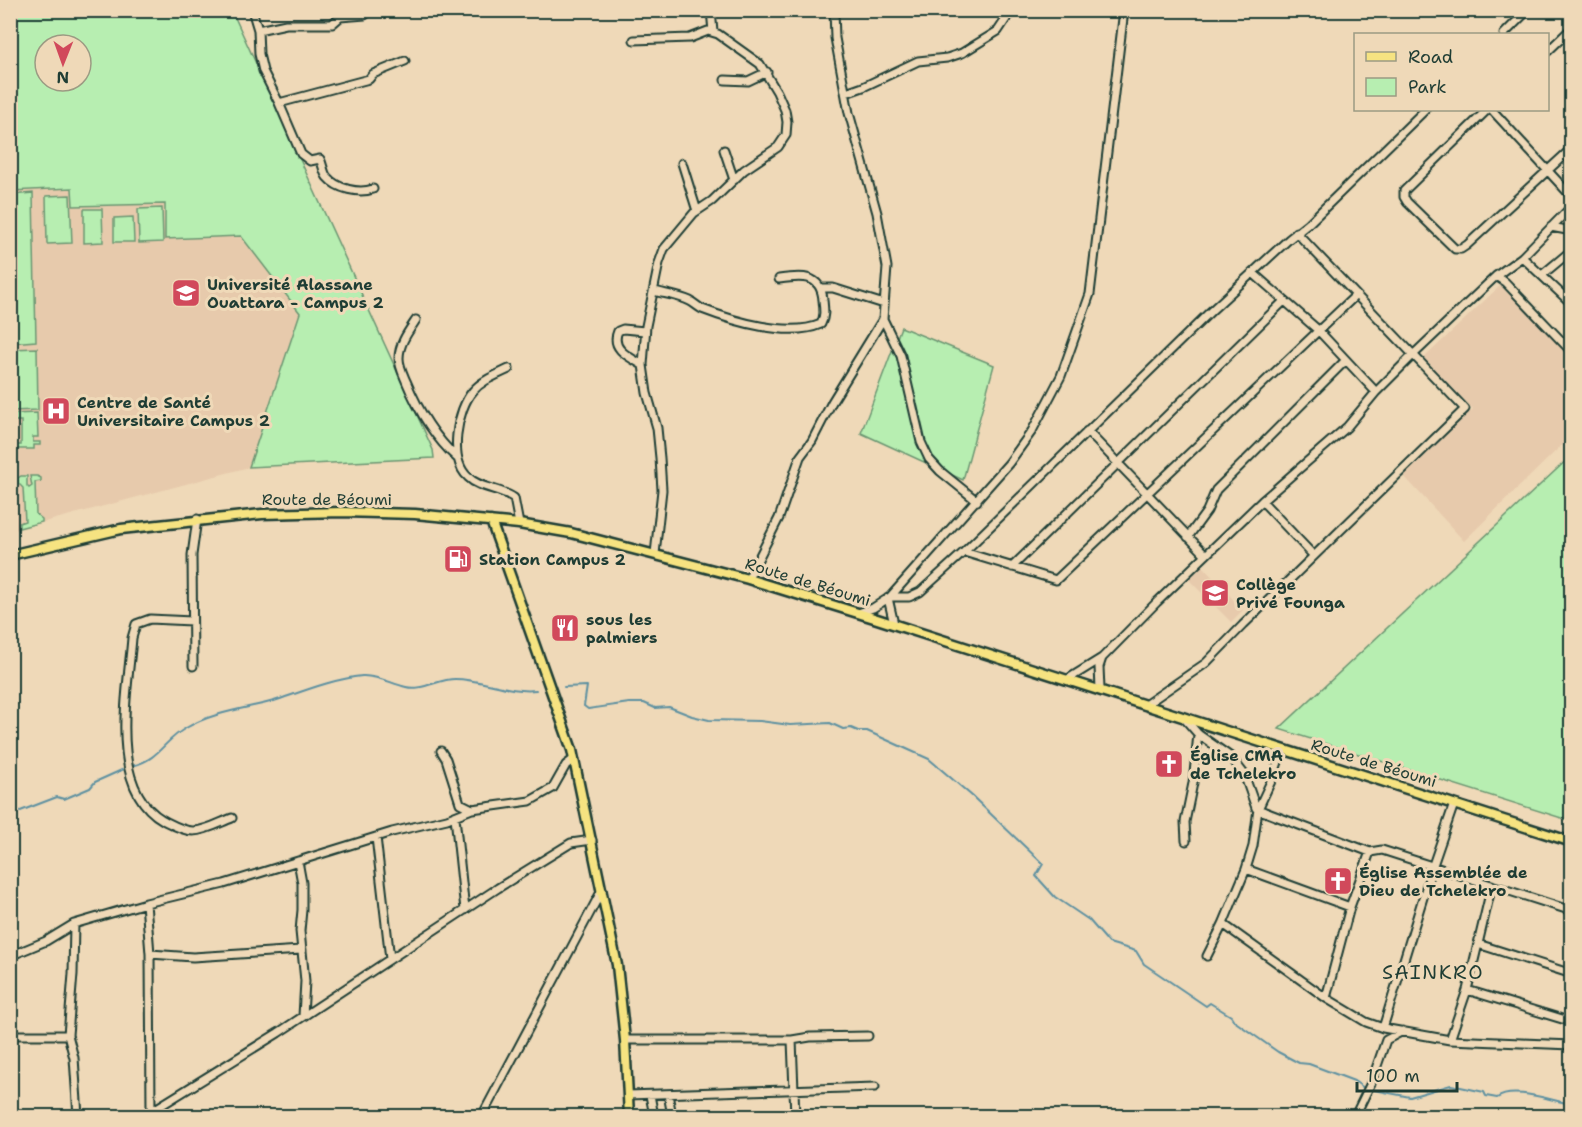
<svg xmlns="http://www.w3.org/2000/svg" width="1582" height="1127" viewBox="0 0 1582 1127" font-family="'Shantell Sans',sans-serif">
	<style>
		.built { fill: #e7caac; fill-rule: evenodd }
		.green { fill: #b7eeb1; stroke: #6b9672; stroke-width: 1.5; fill-rule: evenodd }
		.lines { fill: none; stroke-linecap: round; stroke-linejoin: round }
		.stream { stroke: #5e91a1; stroke-width: 2 }
		.minor-casing { stroke: #1f3d34; stroke-width: 11 }
		.major-casing { stroke: #1f3d34; stroke-width: 13 }
		.minor { stroke: #efd9b8; stroke-width: 7 }
		.major { stroke: #f6e381; stroke-width: 8 }
		.labels { text-anchor: middle; dominant-baseline: central; stroke-width: 6; stroke-linejoin: round; paint-order: stroke }
		.poi-label { font-size: 16px; font-weight: bold; fill: #1f3d34; stroke: #efd9b8; text-anchor: start }
		.street-label { font-size: 16px; fill: #1f3d34; stroke: #efd9b8 }
		.quarter-label { font-size: 20px; letter-spacing: 1.5px; fill: #1f3d34; stroke: #efd9b8 }
	</style>
	<rect width="100%" height="100%" fill="#efd9b8"/>
	<filter id="ink" filterUnits="userSpaceOnUse"><feTurbulence type="fractalNoise" baseFrequency=".0167" numOctaves="2"/><feDisplacementMap in="SourceGraphic" scale="12" xChannelSelector="R" yChannelSelector="G"/><feConvolveMatrix kernelMatrix="1 2 1 2 8 2 1 2 1" color-interpolation-filters="sRGB"/></filter>
	<g filter="url(#ink)">
		<!-- built -->
		<path class="built" d="M11,11h221l201,439 1,8 -185,9 -238,64zM45,45h36v36h-36z
			M1502,284l69,72v80l-107,105 -60,-65 69,-67 -49,-51z
			M1202,566l41,44 -12,12 -43,-43z"/>
		<!-- green -->
		<path class="green" d="M11,11h221l201,439 1,8 -185,9 51,-154 -59,-77 -76,3v-35l-92,2 -1,-18 -61,3zM45,45h36v36h-36z
			M33,193l3,148 -25,2v-148z
			M70,195l2,48 -25,1 -1,-48z
			M162,208l1,34 -24,1 -1,-34z
			M84,209h18l1,33 -19,1z
			M133,217l1,25h-20v-24z
			M901,327l93,38 -31,115 -102,-47z
			M37,348l1,62 -27,1v-37h5l-1,-14h-4v-11z
			M37,413l1,24h-5v5h7v3h-6v4h-23v-4h10v-24h-10v-7z
			M1571,456v365l-292,-92z
			M21,476h6v10l2,2 3,-2 -2,-10h7l4,2v3l-6,1 1,32 6,5v3l-23,6v-5l6,-2 -2,-33 -5,-5v-5z"/>
		<g class="lines">
			<!-- stream -->
			<path class="stream" d="M564,687l23,-1 -3,20 4,3 41,-6h15l11,5 14,-1 23,9 17,4 51,1 30,4 40,-2 13,6 8,-1 7,3h9l62,28 43,37 71,68 -7,12 19,21 34,23 20,23 27,8 8,13 62,42 4,-3 21,13 3,5 44,31 21,11 10,1 45,17 10,7 46,9 41,-12 33,7 2,4 11,2c16,-12 55,3 75,6
				M132,766c28,-7 31,-25 54,-38 27,-16 59,-19 88,-27 27,-9 59,-22 88,-25 15,-1 30,8 44,11 15,4 33,-8 49,-8 27,0 54,14 81,11
				M10,815l47,-18 7,2 26,-11 5,-6 29,-13"/>
			<!-- minor casing -->
			<g class="minor-casing">
				<path id="minor" d="M252,10l6,20 1,24 4,17 16,32 22,51 9,7 10,-2c3,5 3,13 7,18 10,12 32,17 46,12
					M711,10l2,22
					M258,30l28,-6h46l8,-7 25,-2
					M1504,34l24,-24
					M634,40l56,-2 18,-7 10,3 42,30 17,28 8,18 2,12 -1,13 -8,12 -34,23 -32,31 -18,12 -30,36 -5,14 -13,63 -3,39 4,28 10,35 3,30 2,32 -7,64
					M1548,51l24,-23
					M725,80l23,1 19,-9
					M846,93l17,-6 55,-26 29,-3 15,-5 36,-22 14,-21
					M279,103l90,-24 4,-5 32,-13
					M1487,110l-83,81v6l3,5 48,47h6l6,-4 105,-97
					M1492,110l80,87
					M724,150l10,30
					M682,163l15,48
					M1551,227l21,4
					M1522,257l50,47
					M1253,273l65,57 58,62
					M1542,275l30,-25
					M1496,276l9,6 67,70
					M821,288h12l51,16
					M654,291c11,3 26,5 36,10 4,2 8,6 12,8 31,12 87,29 119,15 4,-8 3,-14 2,-24 -2,-27 -23,-24 -44,-21
					M883,319l18,37 20,86 8,17 11,12 37,30
					M416,320c-8,12 -17,24 -17,38 0,8 4,16 7,23 12,29 27,55 51,77
					M643,365c-14,-8 -33,-16 -25,-34l5,-2 22,2
					M509,369c-12,6 -27,11 -36,22 -16,18 -25,68 -5,86 12,12 32,11 46,21l5,26
					M1087,431l119,124
					M1262,501l52,55
					M1188,537l19,-26 9,-21 130,-130
					M964,552l92,28 299,-284
					M1012,567l272,-266
					M748,579l31,-61 21,-61 12,-16 20,-39 51,-83 4,-52 -10,-54 -28,-100 -14,-75 -1,-28
					M890,597h19l11,-5 44,-40 247,-241 78,-72 19,-15 117,-114
					M888,598l6,26
					M858,613l15,-5 17,-11 119,-134 23,-32 29,-55 29,-82 34,-284
					M192,621l-42,-2 -14,5 -4,14c-4,53 -25,150 31,182 8,4 20,11 30,11 13,0 28,-9 39,-13
					M193,666l-1,-111 5,-36
					M1068,679l34,-21 55,-56 105,-101 85,-74 29,-35 38,-38 82,-78 26,-19 50,-51
					M1100,689l-1,-22 3,-9
					M1145,705l61,-42 37,-38 222,-216 -169,-177
					M1184,718l14,16 33,23 13,17 12,34 9,4 105,40 12,-2 190,61
					M441,751l5,8 14,44 12,6 58,-8 23,-13 13,-23 8,-6
					M455,817l10,93
					M376,837l14,122
					M1186,841l-1,-19 8,-39 5,-49
					M298,861l4,22v27l-2,21 5,50 -2,35
					M1246,869l104,38
					M146,903l4,51 1,158 2,4
					M74,924l-1,50 -5,61 6,23 4,58
					M1223,924l103,74 40,24 17,6 67,12 122,5
					M1478,944l94,30
					M150,954l43,3 108,-7
					M10,956l36,-15 28,-17 72,-21 78,-19 168,-52 55,-13 25,-10
					M1207,956l16,-32 23,-55 7,-23 5,-37 15,-32 9,-27
					M1467,990l105,32
					M1326,998l24,-91 20,-55
					M1383,1028l50,-163 21,-61
					M10,1035h58
					M625,1040h167l18,-3 58,-1
					M792,1040l3,76
					M1450,1040l17,-50 25,-105
					M668,1094l4,22
					M628,1095l247,-8
					M650,1095l4,21
					M144,1116l134,-83 220,-145 73,-45 21,-3
					M482,1116l120,-226
					M1355,1116l16,-33 15,-43 17,-9"/>
			</g>
			<!-- major casing -->
			<g class="major-casing">
				<path id="major" d="M491,521l81,229 45,215 8,75 4,76
					M10,555l111,-26 141,-15 80,-2 73,2 104,10 52,9 177,46 126,39 698,224"/>
			</g>
			<!-- minor -->
			<use href="#minor" class="minor"/>
			<!-- major -->
			<use href="#major" class="major"/>
		</g>
	</g>
	<!-- icons -->
	<defs>
		<g id="university-square" transform="scale(1.5)"><rect x="-9" y="-9" width="18" height="18" rx="4" fill="#d1495b" stroke="#efd9b8"/><path d="M0-5L7-2L0 1L-7-2ZM-4 1L0 2.5L4 1V4Q0 6-4 4Z" fill="#fff"/></g>
		<g id="hospital-square" transform="scale(1.5)"><rect x="-9" y="-9" width="18" height="18" rx="4" fill="#d1495b" stroke="#efd9b8"/><path d="M-5-5h3v3.5h4V-5h3V5h-3V1.5h-4V5h-3Z" fill="#fff"/></g>
		<g id="fuel-square" transform="scale(1.5)"><rect x="-9" y="-9" width="18" height="18" rx="4" fill="#d1495b" stroke="#efd9b8"/><path d="M-5.5-6h7V0h2V4h1.3V-2.5L3-4.5l.8-.8L6-3V5H2.5V1h-1V6h-7ZM-4.2-4.7v3.2H.2V-4.7Z" fill="#fff"/></g>
		<g id="school-square" transform="scale(1.5)"><rect x="-9" y="-9" width="18" height="18" rx="4" fill="#d1495b" stroke="#efd9b8"/><path d="M0-5L7-2L0 1L-7-2ZM-4 1L0 2.5L4 1V4Q0 6-4 4Z" fill="#fff"/></g>
		<g id="restaurant-square" transform="scale(1.5)"><rect x="-9" y="-9" width="18" height="18" rx="4" fill="#d1495b" stroke="#efd9b8"/><path d="M-5-6h1v4h1v-4h1v4h1v-4h1v5L-1.5 .5V6h-2V.5L-5-1ZM5-6V6H3V1.5H1.5Q1.5-4 5-6Z" fill="#fff"/></g>
		<g id="church-square" transform="scale(1.5)"><rect x="-9" y="-9" width="18" height="18" rx="4" fill="#d1495b" stroke="#efd9b8"/><path d="M-1.2-6h2.4v3.5h3.3v2.4h-3.3V6h-2.4V-.1h-3.3v-2.4h3.3Z" fill="#fff"/></g>
	</defs>
	<g fill-rule="evenodd">
		<use href="#university-square" x="186" y="293"/>
		<use href="#hospital-square" x="56" y="411"/>
		<use href="#fuel-square" x="458" y="559"/>
		<use href="#school-square" x="1215" y="593"/>
		<use href="#restaurant-square" x="565" y="628"/>
		<use href="#church-square" x="1169" y="764"/>
		<use href="#church-square" x="1338" y="881"/>
	</g>
	<g class="labels">
		<!-- poi labels -->
		<g class="poi-label">
			<text x="207" y="284">Université Alassane<tspan x="207" dy="18">Ouattara - Campus 2</tspan></text>
			<text x="77" y="402">Centre de Santé<tspan x="77" dy="18">Universitaire Campus 2</tspan></text>
			<text x="479" y="559">Station Campus 2</text>
			<text x="1236" y="584">Collège<tspan x="1236" dy="18">Privé Founga</tspan></text>
			<text x="586" y="619">sous les<tspan x="586" dy="18">palmiers</tspan></text>
			<text x="1190" y="755">Église CMA<tspan x="1190" dy="18">de Tchelekro</tspan></text>
			<text x="1359" y="872">Église Assemblée de<tspan x="1359" dy="18">Dieu de Tchelekro</tspan></text>
		</g>
		<!-- street labels -->
		<g class="street-label">
			<text x="327" y="499">Route de Béoumi</text>
			<text transform="translate(808 582) rotate(17)">Route de Béoumi</text>
			<text transform="translate(1374 763) rotate(17)">Route de Béoumi</text>
		</g>
		<!-- quarter labels -->
		<g class="quarter-label">
			<text x="1433" y="972">SAINKRO</text>
		</g>
	</g>
	<!-- margin -->
	<rect width="1582" height="1127" fill="none" stroke="#efd9b8" stroke-width="36"/>
	<rect x="18" y="18" width="1546" height="1091" fill="none" stroke="#1f3d34" stroke-width="2" filter="url(#ink)"/>
	<!-- legend -->
	<rect x="1354" y="33" width="195" height="78" fill="#efd9b8" stroke="#9c9b83" stroke-width="1.5"/>
	<rect x="1366" y="52" width="30" height="9" fill="#f6e381" stroke="#9c9b83" stroke-width="1.5"/>
	<text x="1408" y="63" font-size="18" fill="#1f3d34">Road</text>
	<rect x="1366" y="78" width="30" height="18" fill="#b7eeb1" stroke="#9c9b83" stroke-width="1.5"/>
	<text x="1408" y="93" font-size="18" fill="#1f3d34">Park</text>
	<!-- north arrow -->
	<g transform="translate(63 63) rotate(181)"><circle r="28" fill="#efd9b8" stroke="#9c9b83" stroke-width="1.5"/>
	<path d="M0-4.5L10 22L0 15L-10 22Z" fill="#d1495b"/>
	<text y="-9" font-size="16" font-weight="bold" text-anchor="middle" fill="#1f3d34">N</text>
	</g>
	<!-- scale -->
	<path d="M1357 1082v9h100v-9" fill="none" stroke="#1f3d34" stroke-width="3"/>
	<text x="1366" y="1082" font-size="18" fill="#1f3d34" stroke="#efd9b8" stroke-width="4.5" paint-order="stroke">100 m</text>
</svg>
